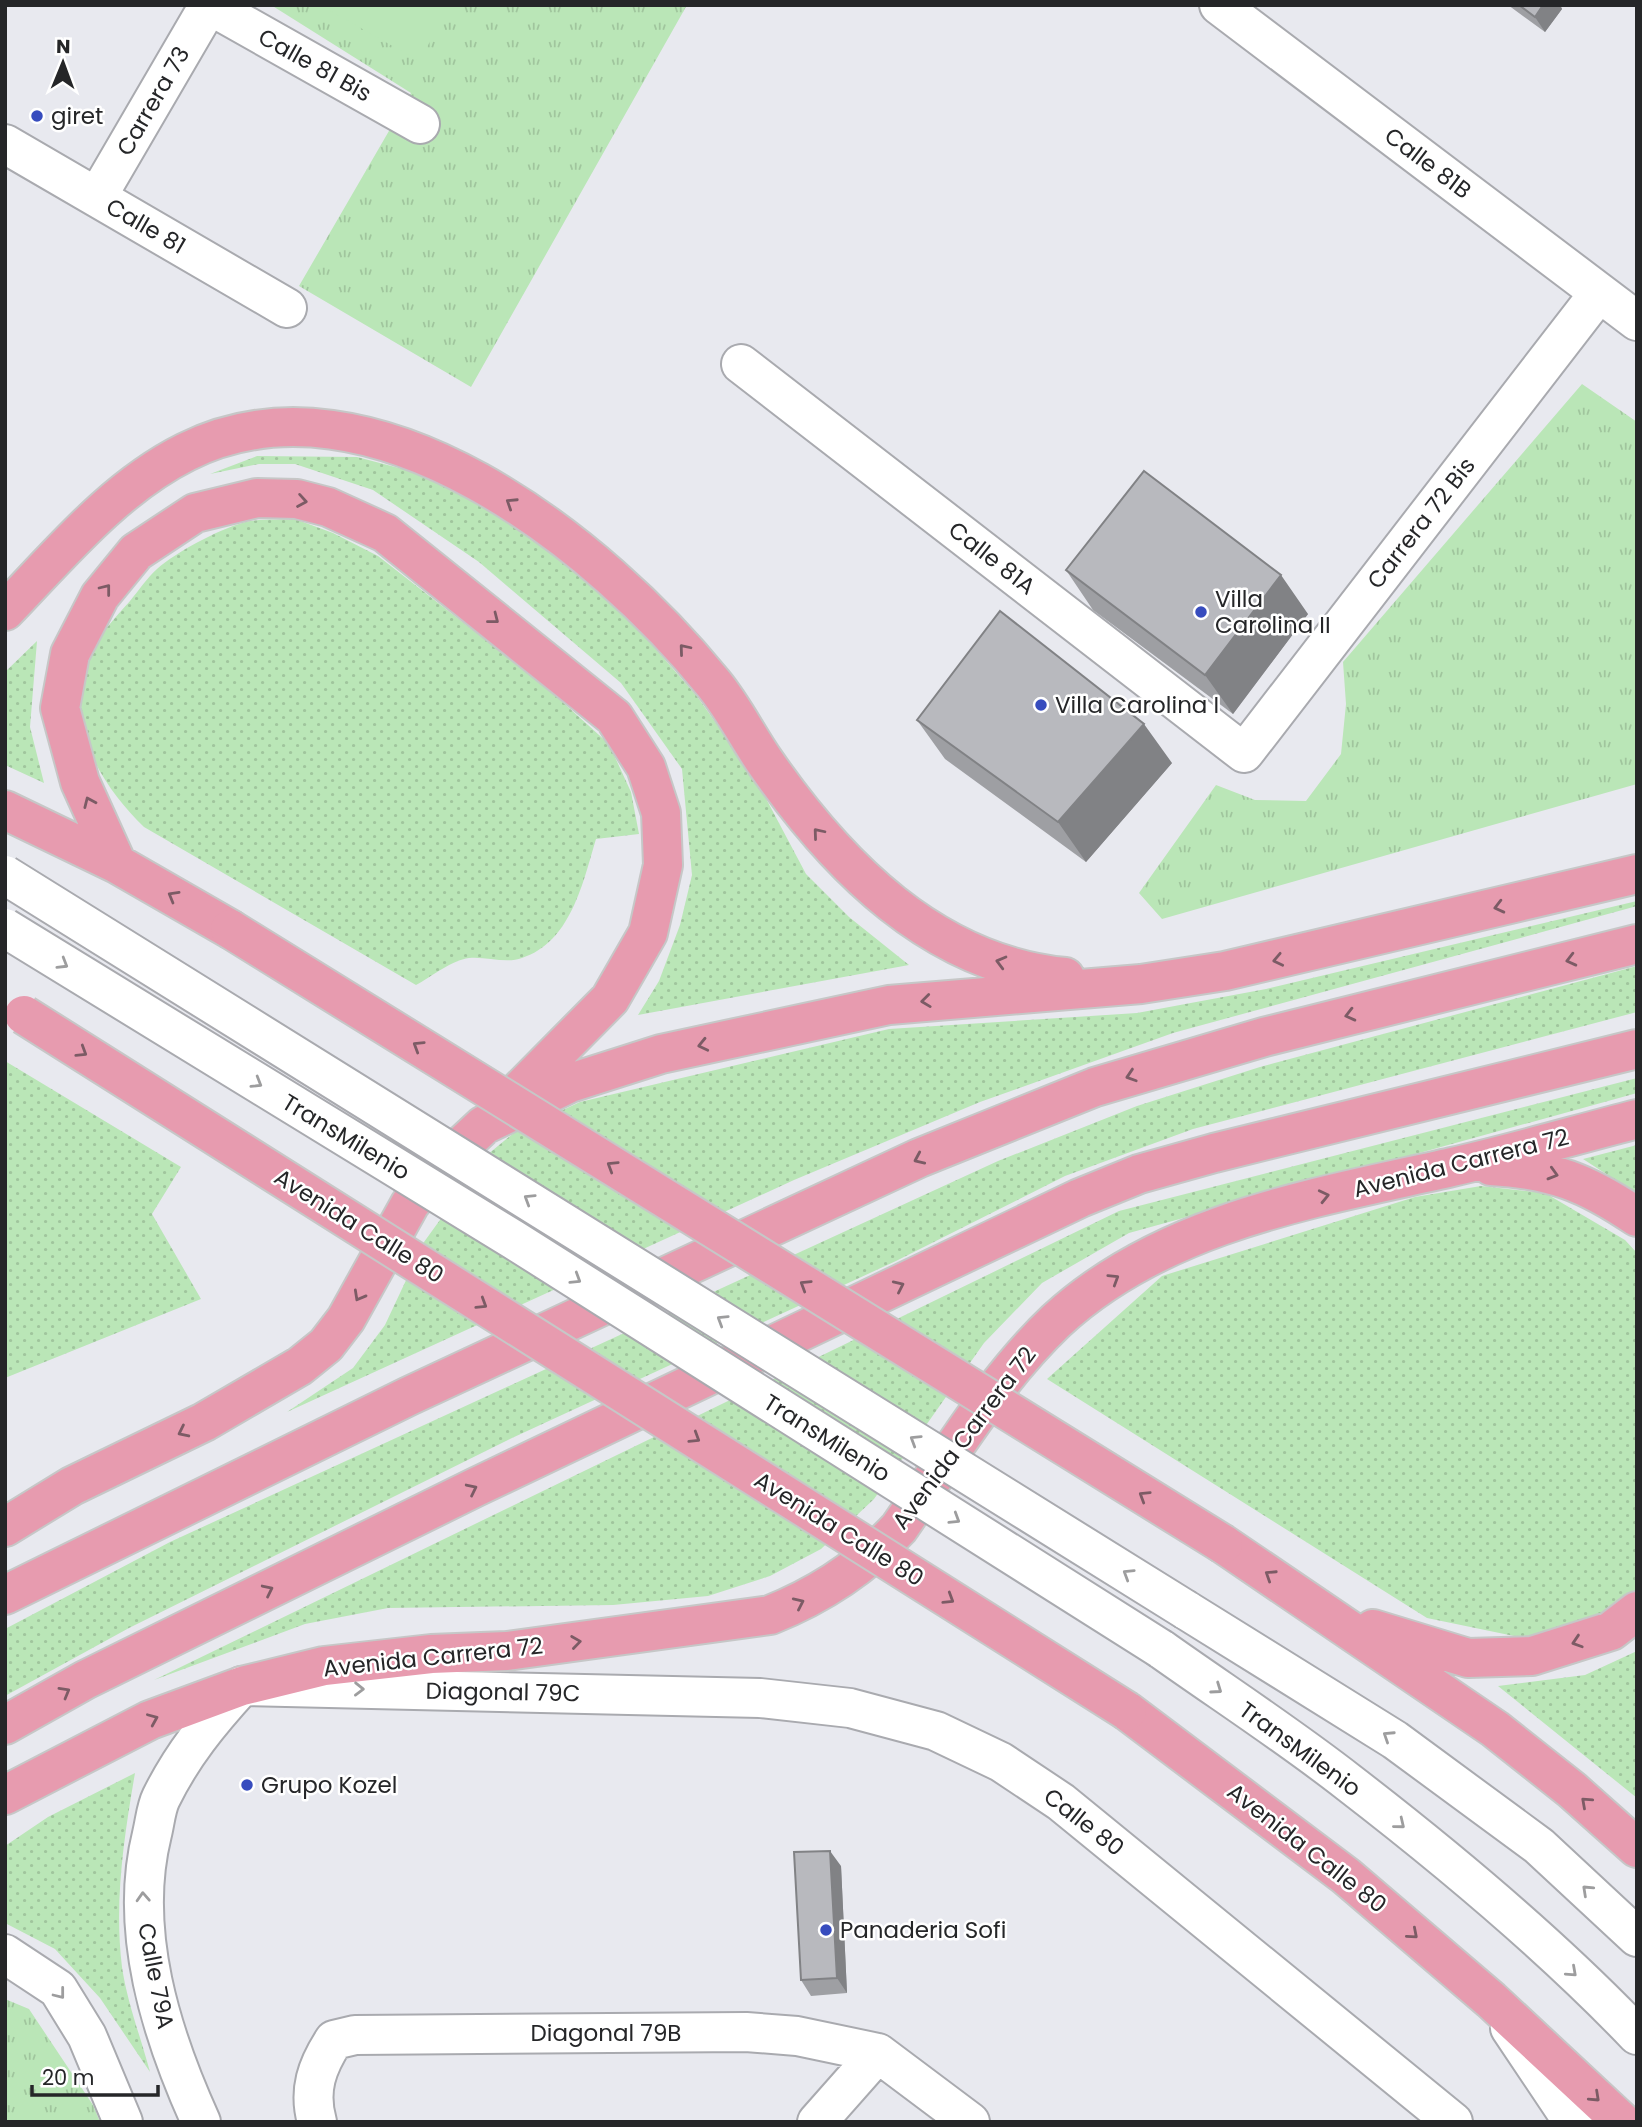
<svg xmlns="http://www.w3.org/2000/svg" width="1642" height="2127" viewBox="0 0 1642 2127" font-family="Poppins,sans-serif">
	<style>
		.grass { fill: url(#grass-dots) }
		.park { fill: url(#park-tufts) }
		.pitch { fill: #bae6b7 }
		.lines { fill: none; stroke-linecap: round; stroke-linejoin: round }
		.minor-casing { stroke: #a9aaaf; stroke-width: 42 }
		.highway-casing { stroke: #c6c7c7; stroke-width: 42 }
		.minor { stroke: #fff; stroke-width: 38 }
		.highway { stroke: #e79baf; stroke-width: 38 }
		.minor-bridge-casing { stroke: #a9aaaf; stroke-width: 42; stroke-linecap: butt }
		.highway-bridge-casing { stroke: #c6c7c7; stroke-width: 42; stroke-linecap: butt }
		.minor-bridge { stroke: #fff; stroke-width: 38 }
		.highway-bridge { stroke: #e79baf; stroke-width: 38 }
		.wall { fill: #9e9fa3 }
		.shaded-wall { fill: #818285 }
		.building { fill: #b8b9be; stroke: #818285; stroke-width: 2 }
		.oneway { stroke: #7c5b65 }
		.oneway2 { stroke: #9d9d9e }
		.poi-dot { fill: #374cbe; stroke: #fff; stroke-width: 2.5 }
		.labels { text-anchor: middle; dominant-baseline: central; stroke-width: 5; stroke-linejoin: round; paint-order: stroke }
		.street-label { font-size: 23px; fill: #252628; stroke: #fff }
		.poi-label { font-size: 23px; fill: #252628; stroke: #fff; text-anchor: start }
	</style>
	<defs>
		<pattern id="grass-dots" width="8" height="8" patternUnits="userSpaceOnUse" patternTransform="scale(1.75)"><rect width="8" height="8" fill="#bae6b7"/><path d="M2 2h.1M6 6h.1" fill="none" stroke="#a0c59d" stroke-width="1.8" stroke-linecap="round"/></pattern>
		<pattern id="park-tufts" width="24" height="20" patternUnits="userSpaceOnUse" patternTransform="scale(1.75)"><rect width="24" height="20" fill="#bae6b7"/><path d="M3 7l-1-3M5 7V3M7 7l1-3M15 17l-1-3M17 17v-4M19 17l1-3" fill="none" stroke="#a0c59d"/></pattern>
	</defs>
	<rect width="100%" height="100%" fill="#e8e9ef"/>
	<!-- grass -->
	<path class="grass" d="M257,456l100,1 84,22 83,50 87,69 85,97 58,81 52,98 43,43 60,48 -271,50 21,-34 21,-56 12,-50 -10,-106 -61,-86 -142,-121 -106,-72 -78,-26h-36l-49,10z
		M295,519l38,14 45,23 169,132 62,56 22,48 8,42 -43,5c-13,43 -25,103 -74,119 -16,6 -37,-2 -53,0 -17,2 -38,19 -53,27l-272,-158c-43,-42 -81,-103 -58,-166 8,-21 29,-43 44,-60 9,-11 17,-23 27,-32 19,-17 61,-39 85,-46 15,-5 36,-3 53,-4z
		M37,641l-7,86 14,56 -39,-18v-93z
		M1637,901v5l-464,127 -193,69 -186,78 -507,232 66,-44 32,-43 39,-83 63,-87 28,-23 65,-30 309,-73 248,-16 129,-24z
		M1637,966v46l-444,117 -128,47 -169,85 -384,177 -383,190 -124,68v-67l165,-87 828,-381 139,-55 123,-39z
		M5,1061l176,106 -29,47 49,85 -196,79z
		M1637,1078v15l-508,140 -87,50 -58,60 -110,156 -53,50 -51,27 -62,20 -95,9 -225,3 -83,16 -151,56 965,-469z
		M1637,1145v49l-54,-35z
		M1481,1186l64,7 80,47 12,13v341l-36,22 -73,23 -101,-21 -380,-239 115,-103 253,-79z
		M1637,1651v147l-139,-112 87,-11z
		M135,1773c-11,64 -21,129 -13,194 5,35 19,71 28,105l-50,-74 -45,-49 -50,-26v-77l43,-29z"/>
	<!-- park -->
	<path class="park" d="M271,5h416l-216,382 -172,-101 112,-193z
		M1582,384l55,38v362l-475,135 -23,-26 77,-108 39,15 51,1 35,-47 5,-50 -3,-42z
		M5,1999l24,10 64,96 7,17h-95z"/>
	<!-- pitch -->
	<path class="pitch" d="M320,5h131l-32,56z"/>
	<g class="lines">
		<!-- minor casing -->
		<g class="minor-casing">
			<path id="minor" d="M209,5l211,119
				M1219,5l418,316
				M5,144l282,164
				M97,197l112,-192
				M741,364l503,389 355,-460
				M1186,1610l209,130 144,106 98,91
				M1161,1649c62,44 127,86 187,133 100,77 201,161 289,253
				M5,1954l53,35 29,47 36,86
				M1510,2028l63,94
				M201,2122c-40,-88 -73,-192 -49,-288 3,-12 4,-26 9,-36 21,-43 49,-77 81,-112l518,12 90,10 86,23 65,31 60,40 392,320
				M317,2122c-9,-32 0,-56 17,-82l21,-5 391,-3 51,4 81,17 92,69
				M817,2122l61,-69"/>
		</g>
		<!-- highway casing -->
		<g class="highway-casing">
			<path id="highway" d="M5,611c55,-57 109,-123 181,-159 186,-93 417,95 527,231 20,24 34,53 52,79 72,104 168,202 300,215
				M5,810l112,54 113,65
				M117,864l-37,-82 -20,-74 10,-54 30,-58 36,-44 59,-39 62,-15 40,1 31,8 57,26 229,184 32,50 15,46 2,52 -15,68 -38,66 -104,105
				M1491,1166c61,3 96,17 146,51
				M5,1527l67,-41 132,-64 96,-56 26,-21 20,-26 64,-115 31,-39 43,-40 86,-42 91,-29 228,-49 252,-21 84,-13 412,-97
				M1223,1544l272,185 77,61 65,58
				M5,1595l404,-199 510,-238 176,-71 169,-50 373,-93
				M1373,1629l95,29 64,-2 79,-25 26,-20
				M1127,1711l219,165 145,124 131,122
				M5,1725l80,-45 391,-193 604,-289 59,-24 75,-21 423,-104
				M5,1795l145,-75 92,-34 82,-20 107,-12 76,-3 263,-36c50,-20 92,-47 129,-87 49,-70 95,-148 157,-207 107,-99 259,-123 396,-154 62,-14 123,-32 185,-48"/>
		</g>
		<!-- minor -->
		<use href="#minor" class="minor"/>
		<!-- highway -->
		<use href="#highway" class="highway"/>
		<!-- minor-bridge casing -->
		<g class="minor-bridge-casing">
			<path id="minor-bridge" d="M5,875l1181,735
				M5,928l509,312 647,409"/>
		</g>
		<!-- highway-bridge casing -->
		<g class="highway-bridge-casing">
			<path id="highway-bridge" d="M230,929l993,615
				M24,1015l1103,696"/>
		</g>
		<!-- minor-bridge -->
		<use href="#minor-bridge" class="minor-bridge"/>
		<!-- highway-bridge -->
		<use href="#highway-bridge" class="highway-bridge"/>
	</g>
	<!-- wall -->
	<path class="wall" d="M1508,5h52l2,4 -17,23z
		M1066,570l242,44 -75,100 -140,-104z
		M917,720l255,43 -86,99 -141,-103z
		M841,1866l6,127 -36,3 -10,-16z"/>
	<!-- shaded-wall -->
	<path class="shaded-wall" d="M1543,5h17l2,4 -17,23 -10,-15z
		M1281,575l27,39 -75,100 -28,-39z
		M1144,724l28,39 -86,99 -28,-40z
		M830,1851l11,15 6,127 -10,-15z"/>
	<!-- building -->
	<path class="building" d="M1519,5h24l-8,12z
		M1144,471l137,104 -76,100 -139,-105z
		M1000,611l144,113 -86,98 -141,-102z
		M830,1851l7,127 -36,2 -7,-128z"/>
	<!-- one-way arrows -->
	<defs><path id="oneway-chevron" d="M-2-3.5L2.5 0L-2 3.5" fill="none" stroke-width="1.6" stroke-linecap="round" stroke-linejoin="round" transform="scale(1.75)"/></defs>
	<g class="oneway">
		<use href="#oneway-chevron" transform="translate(302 501) rotate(10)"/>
		<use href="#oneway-chevron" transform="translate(511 503) rotate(-147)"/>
		<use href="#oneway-chevron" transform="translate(106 589) rotate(-52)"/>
		<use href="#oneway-chevron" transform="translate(494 619) rotate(38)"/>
		<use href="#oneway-chevron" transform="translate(684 649) rotate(-130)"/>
		<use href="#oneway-chevron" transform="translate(89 802) rotate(-114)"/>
		<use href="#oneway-chevron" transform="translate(818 833) rotate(-130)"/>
		<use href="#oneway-chevron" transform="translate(173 896) rotate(-150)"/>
		<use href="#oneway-chevron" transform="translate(1499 907) rotate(166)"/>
		<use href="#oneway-chevron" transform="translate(1278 960) rotate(168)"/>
		<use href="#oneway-chevron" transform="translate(1571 960) rotate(166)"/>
		<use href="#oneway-chevron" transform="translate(1001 962) rotate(-165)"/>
		<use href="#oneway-chevron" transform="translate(926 1001) rotate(173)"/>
		<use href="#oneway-chevron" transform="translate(1350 1015) rotate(166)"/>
		<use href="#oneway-chevron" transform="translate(703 1045) rotate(167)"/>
		<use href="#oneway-chevron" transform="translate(418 1046) rotate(-148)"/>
		<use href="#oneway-chevron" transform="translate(82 1052) rotate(32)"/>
		<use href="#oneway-chevron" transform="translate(1131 1076) rotate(162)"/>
		<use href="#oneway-chevron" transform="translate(919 1159) rotate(156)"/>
		<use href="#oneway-chevron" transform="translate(612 1166) rotate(-148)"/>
		<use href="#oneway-chevron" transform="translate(1553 1174) rotate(16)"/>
		<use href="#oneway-chevron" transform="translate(1324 1196) rotate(-13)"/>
		<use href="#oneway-chevron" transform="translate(1114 1279) rotate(-32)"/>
		<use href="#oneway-chevron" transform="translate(805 1285) rotate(-148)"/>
		<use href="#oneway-chevron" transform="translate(899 1286) rotate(-25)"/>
		<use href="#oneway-chevron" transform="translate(359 1296) rotate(119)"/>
		<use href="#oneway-chevron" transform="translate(482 1304) rotate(32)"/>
		<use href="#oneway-chevron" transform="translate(183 1432) rotate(154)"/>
		<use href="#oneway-chevron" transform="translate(695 1438) rotate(32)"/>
		<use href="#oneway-chevron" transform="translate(472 1489) rotate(-26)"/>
		<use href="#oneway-chevron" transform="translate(1144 1496) rotate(-148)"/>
		<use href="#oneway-chevron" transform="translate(1270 1575) rotate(-147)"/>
		<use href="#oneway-chevron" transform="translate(268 1590) rotate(-26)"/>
		<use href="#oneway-chevron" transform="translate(949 1599) rotate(32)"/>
		<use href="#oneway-chevron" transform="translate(799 1603) rotate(-25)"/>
		<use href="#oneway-chevron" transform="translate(576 1642) rotate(-8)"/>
		<use href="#oneway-chevron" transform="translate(1577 1642) rotate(162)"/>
		<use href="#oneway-chevron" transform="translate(65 1692) rotate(-30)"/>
		<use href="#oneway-chevron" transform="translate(153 1719) rotate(-23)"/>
		<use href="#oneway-chevron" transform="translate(1586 1802) rotate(-138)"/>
		<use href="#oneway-chevron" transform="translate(1413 1934) rotate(41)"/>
		<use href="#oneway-chevron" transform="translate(1595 2097) rotate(43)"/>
	</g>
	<g class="oneway2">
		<use href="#oneway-chevron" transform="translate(63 964) rotate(31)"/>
		<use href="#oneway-chevron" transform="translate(257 1083) rotate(31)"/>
		<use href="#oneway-chevron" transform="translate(529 1199) rotate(-148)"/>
		<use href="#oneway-chevron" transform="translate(576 1279) rotate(32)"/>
		<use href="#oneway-chevron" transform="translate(722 1320) rotate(-148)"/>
		<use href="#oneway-chevron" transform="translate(915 1440) rotate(-148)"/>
		<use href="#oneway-chevron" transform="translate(955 1519) rotate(32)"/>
		<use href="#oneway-chevron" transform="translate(1128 1574) rotate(-148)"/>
		<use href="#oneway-chevron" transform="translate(359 1689) rotate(1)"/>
		<use href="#oneway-chevron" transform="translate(1217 1689) rotate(35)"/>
		<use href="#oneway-chevron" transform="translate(1388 1736) rotate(-147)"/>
		<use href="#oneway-chevron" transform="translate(1400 1824) rotate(39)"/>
		<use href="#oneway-chevron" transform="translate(1587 1890) rotate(-137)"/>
		<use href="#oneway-chevron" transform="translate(143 1897) rotate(-93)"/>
		<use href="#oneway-chevron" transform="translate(1572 1972) rotate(42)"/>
		<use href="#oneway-chevron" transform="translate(60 1994) rotate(52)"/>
	</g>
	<!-- markers -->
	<g class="poi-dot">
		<circle cx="37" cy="116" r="7"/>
		<circle cx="1201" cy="612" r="7"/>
		<circle cx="1041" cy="705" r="7"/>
		<circle cx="247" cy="1785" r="7"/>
		<circle cx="826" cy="1930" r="7"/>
	</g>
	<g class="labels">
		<!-- street labels -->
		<g class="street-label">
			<text transform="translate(315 65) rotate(29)">Calle 81 Bis</text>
			<text transform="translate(153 101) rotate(-60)">Carrera 73</text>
			<text transform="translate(1428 163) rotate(37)">Calle 81B</text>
			<text transform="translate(146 226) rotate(30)">Calle 81</text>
			<text transform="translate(1421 523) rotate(-52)">Carrera 72 Bis</text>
			<text transform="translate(992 558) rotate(38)">Calle 81A</text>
			<text transform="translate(346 1137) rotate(31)">TransMilenio</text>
			<text transform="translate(1461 1163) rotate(-14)">Avenida Carrera 72</text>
			<text transform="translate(359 1226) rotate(32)">Avenida Calle 80</text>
			<text transform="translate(827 1438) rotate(32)">TransMilenio</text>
			<text transform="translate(964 1438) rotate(-53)">Avenida Carrera 72</text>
			<text transform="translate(839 1529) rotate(32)">Avenida Calle 80</text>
			<text transform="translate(433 1657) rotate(-6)">Avenida Carrera 72</text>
			<text transform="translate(503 1692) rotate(1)">Diagonal 79C</text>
			<text transform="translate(1300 1749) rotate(36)">TransMilenio</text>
			<text transform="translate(1084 1822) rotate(38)">Calle 80</text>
			<text transform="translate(1307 1848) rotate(38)">Avenida Calle 80</text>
			<text transform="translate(156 1976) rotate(79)">Calle 79A</text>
			<text x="606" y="2033">Diagonal 79B</text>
		</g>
		<!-- poi labels -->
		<g class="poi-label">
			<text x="51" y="116">giret</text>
			<text x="1215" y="599">Villa<tspan x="1215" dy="26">Carolina II</tspan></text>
			<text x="1055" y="705">Villa Carolina I</text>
			<text x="261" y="1785">Grupo Kozel</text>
			<text x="840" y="1930">Panaderia Sofi</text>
		</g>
	</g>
	<!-- border -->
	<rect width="1642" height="2127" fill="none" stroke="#252628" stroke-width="14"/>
	<!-- north arrow -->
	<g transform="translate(63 63) rotate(1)" stroke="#ffffff" stroke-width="5" paint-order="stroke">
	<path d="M0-5L12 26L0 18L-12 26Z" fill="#252628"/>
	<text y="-10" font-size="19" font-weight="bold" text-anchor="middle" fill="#252628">N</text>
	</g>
	<!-- scale -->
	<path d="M32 2085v10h126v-10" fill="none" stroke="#252628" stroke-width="3.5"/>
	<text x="42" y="2085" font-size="21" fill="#252628" stroke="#ffffff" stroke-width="5" paint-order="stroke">20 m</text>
</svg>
